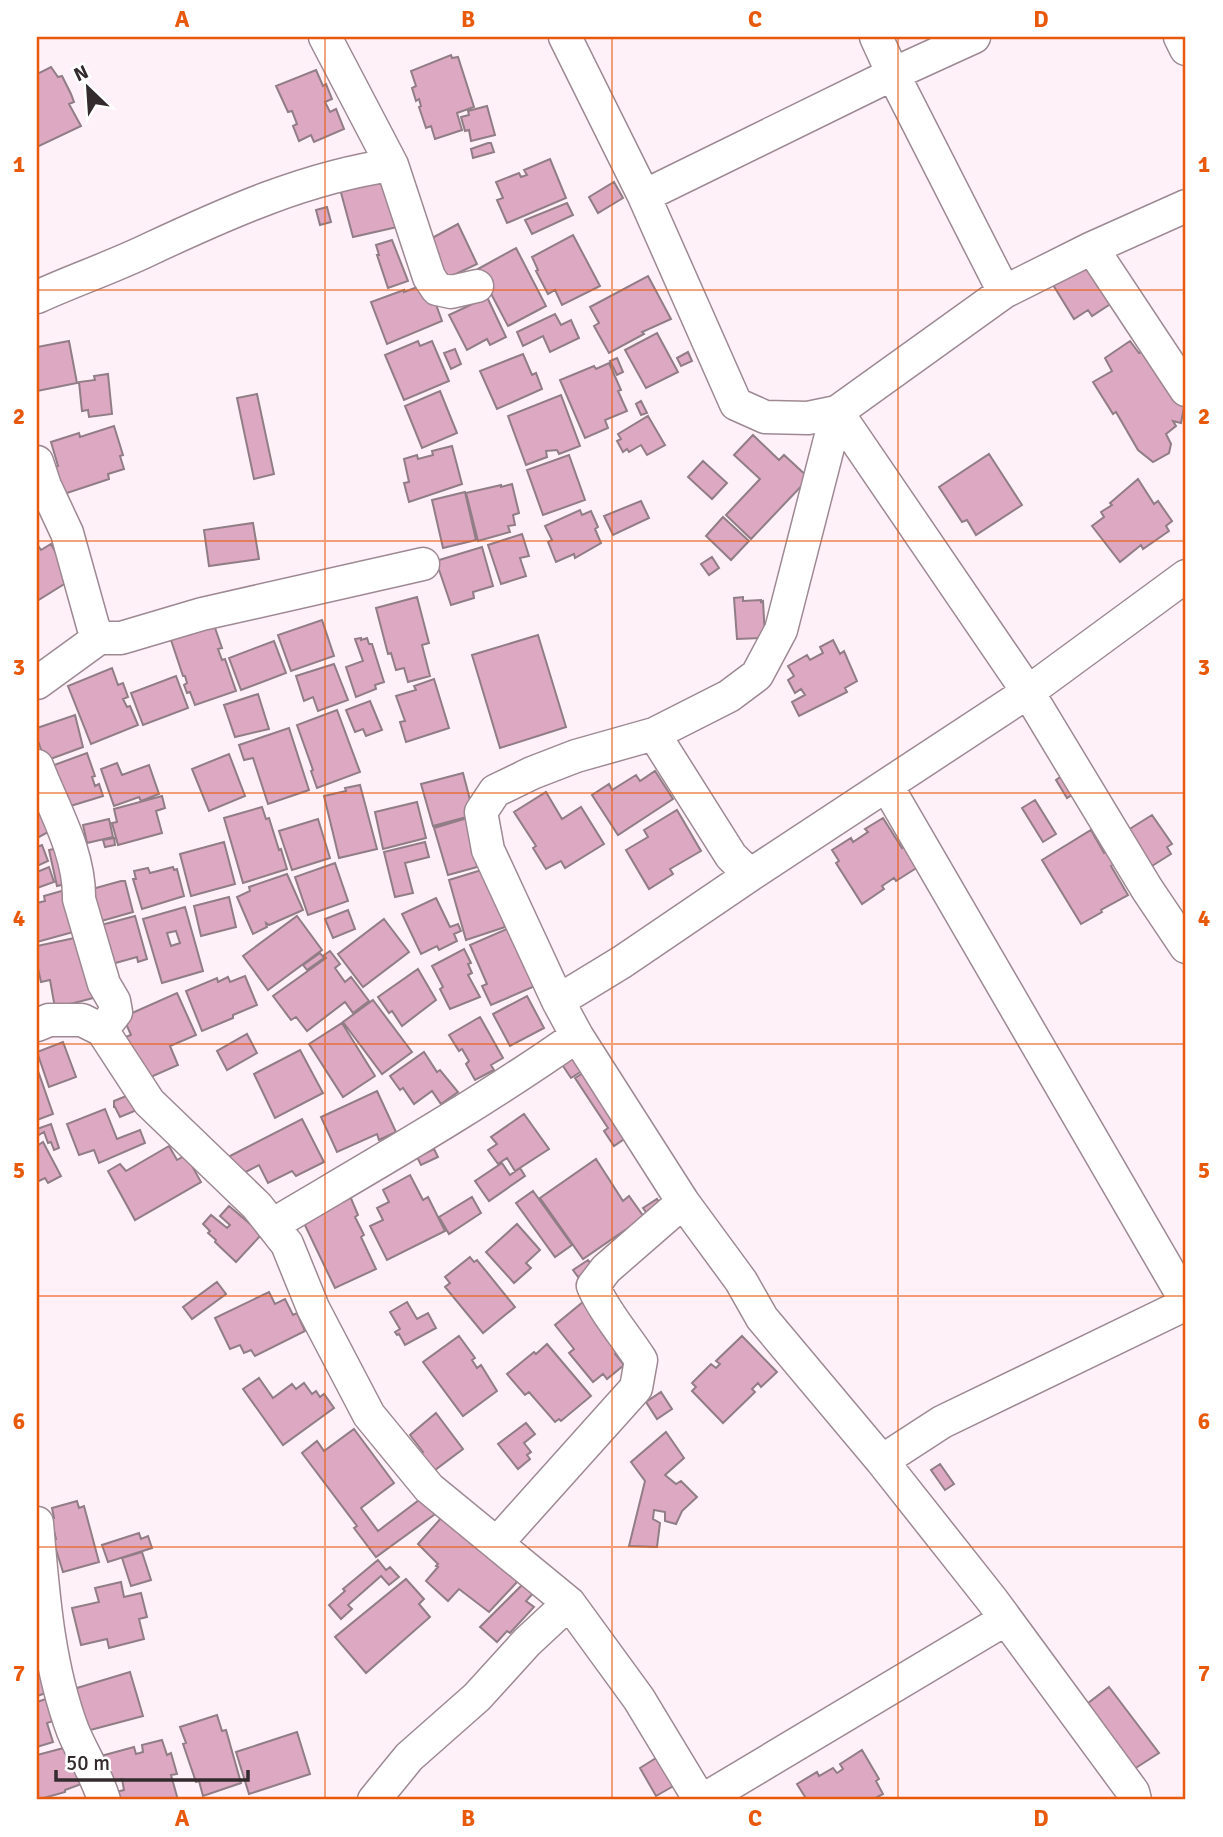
<svg xmlns="http://www.w3.org/2000/svg" width="1223" height="1837" viewBox="0 0 1223 1837" font-family="Signika,sans-serif">
	<style>
		.building { fill: #dda8c1; stroke: #917d86; stroke-width: 2; fill-rule: evenodd }
		.lines { fill: none; stroke-linecap: round; stroke-linejoin: round }
		.minor-casing { stroke: #9e8993; stroke-width: 35 }
		.minor { stroke: #fff; stroke-width: 32 }
		.grid { fill: none; stroke: #e8590c; stroke-width: 2; stroke-opacity: 0.55 }
		.neatline { fill: none; stroke: #e8590c; stroke-width: 2.5 }
		.grid-label { font-size: 23px; text-anchor: middle; font-weight: bold; fill: #e8590c }
	</style>
	<rect width="100%" height="100%" fill="#fff1f7"/>
	<!-- building -->
	<path class="building" d="M451,55l1,3 6,-1 16,50 -17,6 5,17 -27,9 -4,-13 -5,2 -7,-21 2,-1 -2,-7 -3,2 -4,-13 4,-2 -5,-15z
		M51,67l7,10 4,-1 9,18 3,8 -5,2 12,22 -44,21v-73z
		M316,70l7,16 3,-2 6,15 -7,3 5,10 6,-3 8,20 -30,13 -3,-7 -12,6 -6,-15 4,-2 -5,-13 -4,1 -12,-26z
		M487,106l8,29 -24,6 -2,-11 -4,1 -4,-14 8,-2 -1,-4z
		M488,143h3l3,9 -21,6 -2,-9z
		M550,159l16,39 -59,25 -10,-23 6,-2 -7,-16 23,-9 2,4 6,-2 -3,-5z
		M391,176l15,49 -53,12 -13,-48z
		M614,182l9,16 -25,15 -9,-16z
		M567,203l6,12 -41,19 -7,-14z
		M327,207l4,15 -11,3 -4,-15z
		M458,224l19,40 -38,18 -18,-38z
		M573,235l27,51 -38,19 -7,-15 -7,4 -12,-23 2,-1 -6,-13z
		M392,240l16,41 -20,7 -11,-33h2l-3,-10z
		M516,248l30,58 -38,20 -30,-57z
		M1088,261l24,42 -20,13 -4,-6 -14,9 -24,-39z
		M648,276l23,43 -29,13 2,2 -35,19 -15,-27 5,-3 -9,-16z
		M423,285l11,14 8,22 -55,23 -16,-42 33,-12v2z
		M487,297l19,40 -16,8 -3,-6 -20,11 -18,-35z
		M555,314l6,11 10,-5 8,18 -29,14 -7,-16 -20,10 -6,-14z
		M657,333l21,39 -32,16 -21,-38z
		M69,341l8,42 -40,8v-44z
		M418,341l2,5 12,-5 17,40 -45,19 -19,-45z
		M1130,341l9,12 11,-5 19,35 -3,6 20,8 -5,26 -8,-2 3,5 -10,8 5,10 -2,9 -16,9 -15,-12 -22,-38 -3,2 -20,-32 19,-11 -7,-13z
		M455,349l6,15 -10,5 -7,-16z
		M688,352l4,9 -11,5 -4,-8z
		M523,354l9,21 4,-2 6,16 -45,20 -17,-38z
		M617,358l6,14 -6,3 -7,-14z
		M609,363l12,27 -3,1 9,20 -22,9 3,8 -23,10 -25,-58 34,-14 2,3z
		M108,374l4,40 -23,3 -1,-7 -6,1 -3,-29 16,-2 -1,-4z
		M440,391l17,42 -35,15 -17,-42z
		M257,394l17,80 -20,5 -17,-81z
		M561,395l19,51 -21,8 -2,-4 -11,1 1,6 -21,8 -18,-49z
		M641,401l6,12 -6,2 -5,-11z
		M648,416l17,29 -18,10 -6,-10 -12,7 -2,-3 -4,3 -6,-11 4,-2 -3,-5z
		M114,426l9,29 -3,1 4,13 -16,5 1,5 -48,16 -8,-28 5,-1 -7,-24 28,-9 1,4z
		M753,435l26,25 5,-5 25,23 -58,61 -25,-24 34,-36 -26,-24z
		M452,446l10,38 -53,18 -5,-19 5,-1 -5,-23 13,-4 1,4 15,-4 -1,-4z
		M989,454l33,51 -46,30 -9,-15 -5,2 -23,-35z
		M569,455l16,45 -42,15 -16,-45z
		M703,461l24,22 -15,16 -24,-22z
		M1138,479l16,25 4,-3 14,20 -6,5 3,5 -26,18 -2,-4 -21,17 -28,-36 12,-9 -3,-5 11,-7 -2,-2z
		M512,484l7,29 -6,2 2,10 -7,1 2,6 -32,9 -12,-48 35,-8v2z
		M465,492l11,48 -33,8 -11,-48z
		M641,501l8,17 -36,17 -9,-19z
		M580,510l2,5 9,-4 7,16 -3,2 6,14 -26,15 -1,-4 -18,8 -8,-20 4,-2 -7,-14z
		M723,517l26,24 -18,19 -25,-24z
		M253,523l6,36 -50,7 -5,-36z
		M522,534l7,22 -9,2 6,18 -25,8 -13,-39z
		M37,544l4,6 10,-6 7,13 19,19 -40,25z
		M482,547l11,39 -20,6 1,6 -23,7 -15,-44z
		M712,557l7,11 -10,7 -8,-11z
		M417,597l12,46 -7,2 8,31 -22,6 -4,-14 -8,2 -5,-17 -3,1 -12,-46z
		M743,597v4l18,-1v2l2,-1 2,35 -3,2 -25,1 -3,-41z
		M322,620l12,36 -43,15 -13,-36z
		M214,625l8,23 -4,1 4,11 3,-1 11,32 -41,14 -5,-13 -3,1 -3,-8 3,-2 -2,-7h-2l-13,-39z
		M538,635l28,92 -66,21 -28,-93z
		M361,638v2l6,-2 2,6h3l12,38 -9,3 1,4 -20,8 -10,-30 17,-6 -8,-22z
		M833,640l7,14 4,-3 13,30 -12,7 2,4 -48,24 -7,-14 13,-7 -4,-6 -6,4 -7,-13 6,-4 -6,-10 19,-11 3,5 13,-7 -3,-6z
		M274,641l12,32 -45,17 -12,-32z
		M334,664l14,36 -30,11 -5,-14 -9,4 -8,-25z
		M112,668l6,17 5,-2 5,14 -5,2 4,8 3,-1 8,19 -47,19 -23,-58z
		M176,676l12,32 -45,17 -12,-32z
		M434,679l15,49 -43,14 -6,-20 5,-1 -9,-25 20,-6 -2,-4z
		M258,694l11,35 -34,8 -11,-32z
		M370,701l12,29 -16,6 -3,-7 -8,3 -9,-22z
		M337,710l23,62 -43,16 -6,-17 2,-1 -16,-45z
		M75,715l8,32 -38,14 -8,-23v-10z
		M289,728l20,62 -41,14 -15,-46 -9,2 -5,-15z
		M87,753l8,23 -3,1 3,9 4,-2 4,12 -39,12 -18,-40z
		M229,754l16,42 -36,15 -17,-42z
		M117,763l5,12 27,-10 10,29 -18,7 -2,-4 -25,9 -13,-37z
		M655,771l18,28 -55,36 -26,-40 17,-11 3,6 24,-15 4,6z
		M463,773l11,42 -41,11 -12,-42z
		M1063,775l12,18 -8,5 -11,-18z
		M360,785l17,64 -38,9 -15,-62 22,-5 -1,-3z
		M37,786l15,44 -15,8z
		M546,792l16,27 19,-12 23,37 -39,24 -4,-7 -15,8 -13,-21 3,-2 -22,-34z
		M162,796l3,12 -9,3 6,22 -44,12 -6,-22 5,-1 -3,-13z
		M1035,800l21,34 -13,8 -21,-34z
		M417,802l9,36 -43,11 -8,-37z
		M262,807l4,12 3,-1 10,32 2,-1 6,20 -44,14 -19,-65z
		M677,810l24,41 -31,18 3,5 -24,15 -23,-39 22,-13 -4,-7z
		M1152,815l20,29 -5,3 4,7 -19,12 -24,-36z
		M474,816l14,48 -40,11 -14,-47z
		M883,818l19,30 3,-2 13,21 -22,14 -2,-3 -12,8 2,3 -22,15 -26,-41 3,-2 -7,-11 19,-12 2,4 15,-10 -3,-3z
		M109,819l4,18 -26,6 -4,-18z
		M318,819l12,39 -38,12 -13,-39z
		M1091,830l13,23 7,-4 7,13 -7,4 17,29 -27,15 1,2 -21,12 -39,-64z
		M114,838l1,7 -10,2 -2,-7z
		M224,842l11,42 -44,12 -11,-42z
		M425,842l4,15 -24,6 8,30 -18,4 -11,-45z
		M42,845l6,16 -11,5v-19z
		M67,846l8,36 -18,4 -8,-36z
		M335,863l13,38 -40,14 -13,-38z
		M49,867l5,15 -17,6v-16z
		M173,867l1,3 3,-1 7,27 -42,13 -9,-30h3l-2,-8 14,-3 2,5z
		M488,868l17,59 -39,13 -17,-60z
		M287,874l16,36 -34,15 -3,-2 1,4 -14,7 -16,-37 13,-6 -1,-4z
		M121,881h4l8,31 -42,12 -6,-33z
		M72,888l12,41 -47,13v-39l8,-2 -1,-5z
		M229,897l7,30 -35,9 -7,-30z
		M436,898l14,29 8,-3 3,7 -7,3 3,7 -18,9 -2,-4 -16,8 -19,-40z
		M185,907l18,64 -41,12 -19,-64zM176,931l4,12 -9,3 -4,-13z
		M348,910l7,19 -22,9 -8,-19z
		M135,916l12,43 -9,3 -1,-5 -36,10 -11,-39z
		M297,916l25,34 -54,40 -25,-34z
		M384,919l25,33 -46,35 -25,-33z
		M509,928l26,58 -44,19 -9,-19 5,-2 -17,-39z
		M84,936l13,61 -42,11 -5,-28 -9,2 -4,-18v-18z
		M464,949l7,14 -3,1 4,9 -4,2 12,22 -30,12 -10,-20 3,-2 -11,-21z
		M330,951l10,13 -5,4 10,14 6,-5 18,24 -16,12 -8,-11 -38,29 -11,-14 -5,3 -18,-24 53,-38 -2,-3z
		M320,953l4,5 -17,12 -4,-5z
		M418,969l18,31 -34,26 -10,-15 -3,2 -11,-16z
		M245,976l12,29 -24,10v3l-31,13 -16,-40 31,-13 1,4 10,-5 2,5z
		M177,993l19,42 -26,11 8,19 -34,15 -19,-43 6,-2 -8,-18z
		M527,996l17,32 -34,18 -17,-32z
		M373,1000l39,52 -30,22 -39,-52z
		M480,1017l23,41 -12,7 3,5 -19,10 -9,-16 3,-3 -7,-12 -3,2 -10,-16z
		M342,1023l33,53 -32,21 -34,-53z
		M247,1034l10,19 -30,17 -10,-19z
		M63,1042l13,35 -27,10 -12,-35z
		M300,1050l23,43 -48,25 -21,-44z
		M424,1052l13,20 3,-2 18,22 -17,12 -9,-13 -18,13 -11,-16 -3,2 -10,-14z
		M575,1053l10,16 -14,9 -10,-15z
		M37,1068l16,46 -16,6z
		M588,1070l42,65 -16,11 -10,-15 4,-3 -33,-50z
		M377,1091l19,41 -17,8 -2,-6 -40,18 -16,-35z
		M131,1094l6,16 -17,7 -5,-10h-1v-6z
		M105,1109l12,30 23,-9 5,13 -46,20 -5,-13 -15,5 -12,-31z
		M524,1114l25,35 -34,22 -8,-13 -9,6 -10,-14 9,-6 -6,-7z
		M302,1119l22,43 -28,14 -4,-5 -24,12 -9,-18 -21,11 -10,-19z
		M51,1124l8,24 -5,2 -3,-8 -3,1 -4,-11 -7,4v-7z
		M43,1142l18,34 -13,7 -3,-5 -8,4v-36z
		M169,1146l8,14 9,-5 15,27 -66,38 -27,-49 12,-7 6,7z
		M434,1149l4,8 -17,8 -4,-8z
		M596,1159l27,42 6,-5 15,21 -61,42 -43,-61z
		M502,1163l8,12 10,-7 5,8 -36,25 -14,-20z
		M410,1175l13,25 5,-3 17,34 -58,29 -17,-34 13,-6 -6,-12 12,-6 -6,-12z
		M533,1191l39,54 -17,12 -39,-54z
		M350,1196l8,19 -3,2 9,18 -3,2 15,32 -41,19 -33,-69z
		M472,1197l9,16 -32,21 -10,-17z
		M657,1199l7,11 -13,9 -8,-11z
		M229,1206l33,28 -26,28 -21,-20 1,-2 -8,-7 2,-2 -7,-7 8,-9 16,13 3,-3 -10,-9z
		M517,1224l23,26 -14,13 5,5 -17,15 -28,-31z
		M470,1257l4,5 3,-2 38,47 -32,26 -38,-46 5,-4 -5,-6z
		M588,1260l5,7 -15,10 -5,-7z
		M217,1282l9,12 -34,25 -9,-12z
		M269,1292l6,12 10,-5 8,16 4,-2 8,18 -50,25 -4,-6 -7,3 -4,-8 -10,4 -15,-31z
		M589,1297l35,50 -9,7 9,11 -17,14 -4,-5 -10,8 -24,-29 5,-4 -19,-24z
		M407,1302l10,17 11,-6 8,15 -31,17 -6,-11 -2,1 -2,-3 5,-3 -10,-17z
		M459,1336l16,22 -3,2 5,8 4,-3 16,26 -34,25 -40,-54z
		M742,1336l35,36 -16,15 -3,-4 -6,6 3,3 -32,31 -31,-32 4,-4 -4,-4 19,-19 5,4 4,-4 -4,-3z
		M547,1344l44,52 -30,25 -2,-2 -4,3 -26,-30 -4,3 -18,-21 27,-22 2,2z
		M259,1378l14,20 19,-14 4,5 8,-6 8,11 4,-3 4,6 4,-3 10,14 -51,37 -40,-56z
		M661,1392l11,17 -15,10 -11,-17z
		M436,1413l27,36 -32,24 -13,-17 5,-4 -13,-17z
		M526,1423l9,11 -11,9 7,9 -4,3 3,4 -12,10 -20,-25z
		M354,1429l40,54 -33,25 17,23 49,-37 11,18 -62,45 -22,-29 3,-2 -55,-73 15,-12 7,10z
		M666,1432l18,26 -19,17 11,9 5,-3 16,16 -15,14 -6,13 -11,-3v-9l-11,-2 -1,9 7,4 -3,24 -28,-1 16,-65 -14,-19z
		M940,1464l14,20 -9,6 -14,-20z
		M77,1501l2,7 5,-2 15,56 -36,10 -10,-32 3,-1 -5,-20 3,-1 -2,-10z
		M450,1508l68,73 -29,31 -30,-23 -11,12 -22,-20 12,-14 -2,-1 2,-2 -20,-20z
		M139,1533l2,6 7,-3 4,12 -44,14 -6,-17z
		M142,1552l9,28 -20,6 -9,-28z
		M378,1560l8,10 4,-3 9,10 -10,8 -8,-9 -33,29 4,4 -11,10 -12,-14 16,-14 -2,-2z
		M406,1579l18,20 -5,5 11,13 -64,56 -31,-36z
		M526,1581l10,9 -10,11 8,6 -24,26 -3,-2 -10,11 -17,-15z
		M121,1582l3,15 17,-4 6,24 -8,2 5,20 -35,9 -2,-9 -26,6 -9,-37 27,-6 -4,-14z
		M37,1656l21,33 -21,7z
		M130,1672l13,44 -64,17 -12,-42z
		M1109,1687l50,66 -28,18 -48,-64z
		M60,1694l7,22 -20,7 6,19 -16,5v-45z
		M217,1715l5,16 4,-1 15,53 -38,13 -4,-15 -3,1 -13,-38 3,-1 -6,-16z
		M297,1732l13,42 -61,20 -13,-42z
		M162,1740l5,15 4,-2 6,21 -6,1 7,25h-64l-2,-7 12,-3 -2,-11 -13,3 -8,-26 33,-9 2,7 7,-2 -1,-7z
		M75,1745l12,37 -22,8v2l-28,8v-45z
		M862,1750l17,29 -3,2 7,13 -11,6h-65l-10,-16 20,-12 2,4 14,-8 4,5 6,-4 -3,-5z
		M656,1758l21,26 -21,12 -16,-28z"/>
	<g class="lines">
		<!-- minor casing -->
		<g class="minor-casing">
			<path id="minor" d="M325,37l67,128 37,112 8,12 14,3 26,-6
				M565,37l79,159 92,208 29,13 43,1 29,-6 167,-120 -111,-218 81,-37
				M1180,37l6,12
				M644,196l249,-122 -17,-37
				M1092,248l94,142
				M1004,292l88,-44 94,-42
				M37,297c37,-17 76,-30 113,-48 77,-36 157,-72 242,-84
				M837,412l191,280 119,197 39,58
				M37,462l8,24 22,47 26,93 6,12h22l81,-24 221,-50
				M37,683l62,-45
				M654,734l-78,22 -44,17 -37,18 -14,21 7,38 70,151 19,35 106,166 58,79 21,37 120,143 110,139 141,192 2,8
				M37,766c16,42 43,86 42,133l25,85 10,17 2,11 -14,18
				M887,786l299,515
				M750,875l278,-183 158,-116
				M558,1001l64,-39 128,-87 -19,-19 -77,-122 75,-38 28,-21 24,-45 56,-218
				M37,1025l12,-5h33l20,10 47,72 108,104 30,38 26,64 56,107 60,73 140,115 70,96 61,101
				M272,1225c103,-61 207,-120 305,-189
				M882,1461l60,-39 244,-118
				M37,1523c6,70 11,142 36,208 10,24 24,45 31,69
				M497,1543l139,-155 5,-28c-16,-25 -36,-47 -48,-74l13,-17 77,-67
				M374,1800l35,-43 68,-60 50,-55 42,-39
				M703,1800l303,-181"/>
		</g>
		<!-- minor -->
		<use href="#minor" class="minor"/>
	</g>
	<!-- grid -->
	<path class="grid" d="M325,37v1763M612,37v1763M898,37v1763M37,290h1149M37,541h1149M37,793h1149M37,1044h1149M37,1296h1149M37,1547h1149"/>
	<!-- border -->
	<rect width="1223" height="1837" fill="none" stroke="#ffffff" stroke-width="77"/>
	<!-- north arrow -->
	<g transform="translate(88 88) rotate(335)" stroke="#ffffff" stroke-width="5" paint-order="stroke">
	<path d="M0-5L12 26L0 18L-12 26Z" fill="#332b2e"/>
	<text y="-10" font-size="19" font-weight="bold" text-anchor="middle" fill="#332b2e">N</text>
	</g>
	<!-- scale -->
	<path d="M56 1770v10h192v-10" fill="none" stroke="#332b2e" stroke-width="3.5"/>
	<text x="66" y="1770" font-size="21" fill="#332b2e" stroke="#ffffff" stroke-width="5" paint-order="stroke">50 m</text>
	<rect x="38" y="38" width="1146" height="1760" class="neatline"/>
	<g class="grid-label">
		<text x="182" y="27">A</text>
		<text x="468" y="27">B</text>
		<text x="755" y="27">C</text>
		<text x="1041" y="27">D</text>
		<text x="19" y="172">1</text>
		<text x="1204" y="172">1</text>
		<text x="19" y="424">2</text>
		<text x="1204" y="424">2</text>
		<text x="19" y="675">3</text>
		<text x="1204" y="675">3</text>
		<text x="19" y="926">4</text>
		<text x="1204" y="926">4</text>
		<text x="19" y="1178">5</text>
		<text x="1204" y="1178">5</text>
		<text x="19" y="1429">6</text>
		<text x="1204" y="1429">6</text>
		<text x="19" y="1681">7</text>
		<text x="1204" y="1681">7</text>
		<text x="182" y="1826">A</text>
		<text x="468" y="1826">B</text>
		<text x="755" y="1826">C</text>
		<text x="1041" y="1826">D</text>
	</g>
</svg>
